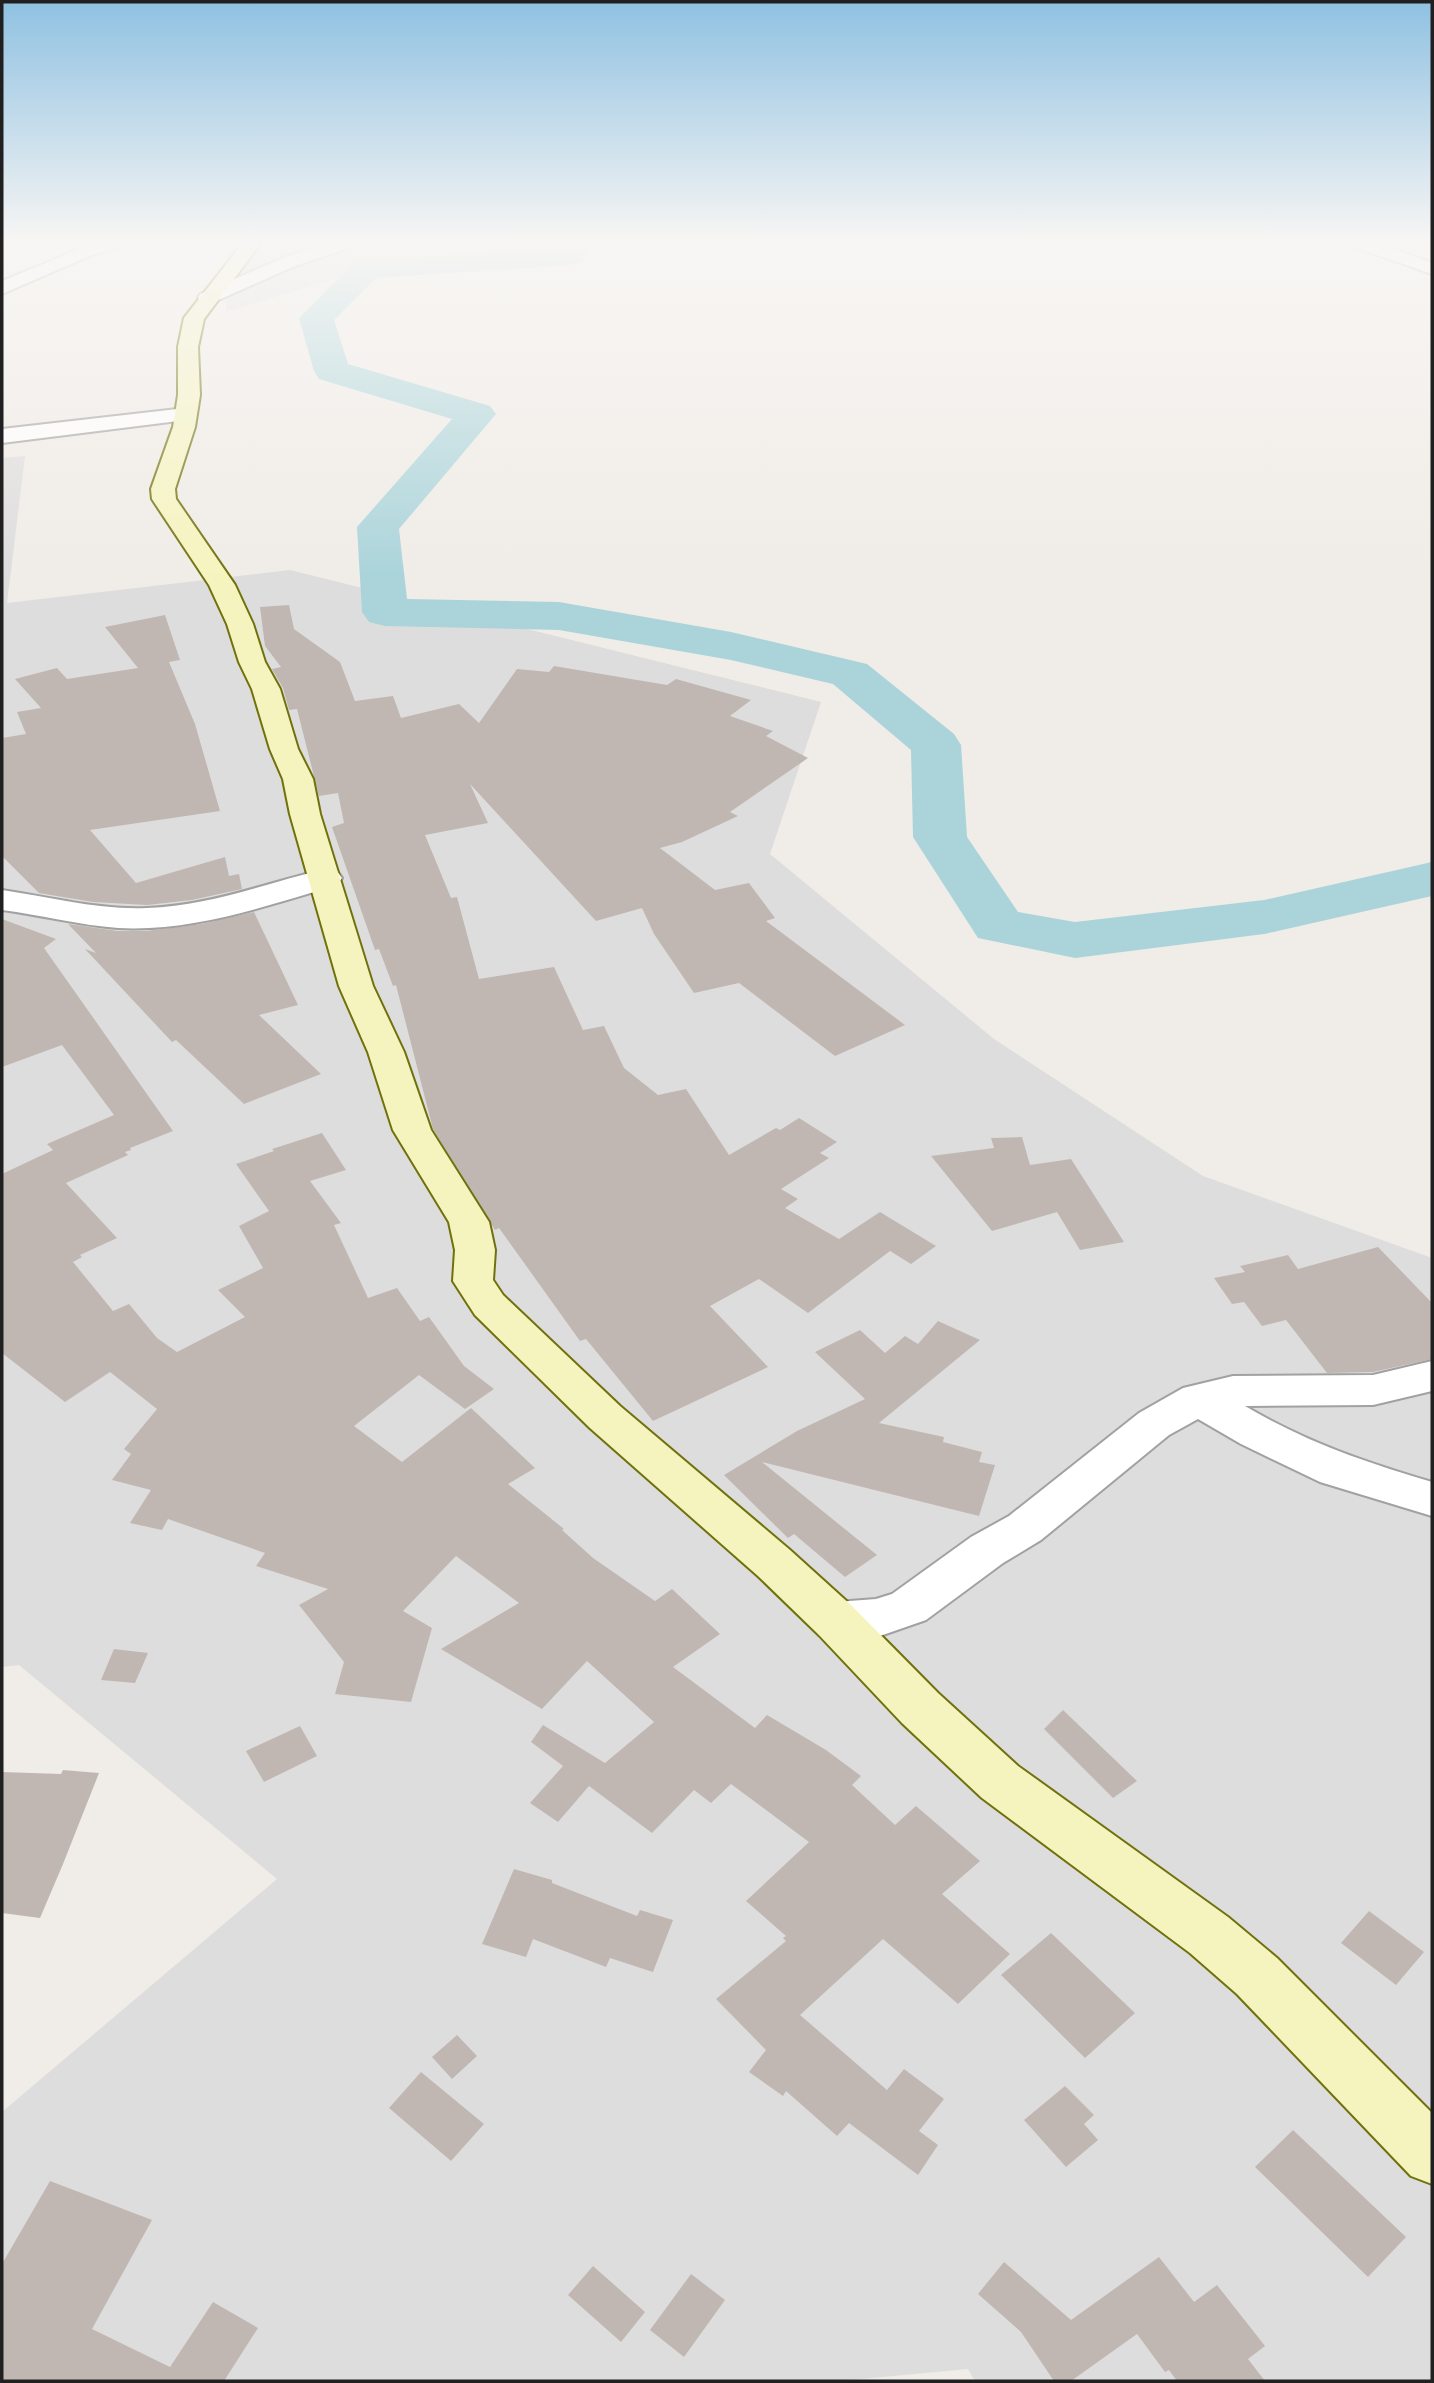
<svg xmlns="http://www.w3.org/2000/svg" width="1434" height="2383" viewBox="0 0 1434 2383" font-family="Poppins,sans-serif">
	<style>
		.residential { fill: #dedddd }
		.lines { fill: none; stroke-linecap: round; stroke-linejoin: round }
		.river { fill: #aad4da; fill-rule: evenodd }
		.building { fill: #c0b7b3 }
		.street-casing { stroke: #a1a1a1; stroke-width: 4 }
		.secondary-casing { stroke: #70710c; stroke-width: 4 }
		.street { fill: #fff; fill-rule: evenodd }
		.secondary { fill: #f6f4be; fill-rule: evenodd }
	</style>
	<rect width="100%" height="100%" fill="#f0ece7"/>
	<!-- residential -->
	<path class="residential" d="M226,243h227l-227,69z
		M25,456l-18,147 283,-33 531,132 -51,152 224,185 209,137 229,82v1123h-457l-7,-12 -129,12h-837v-269l275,-233 -258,-214 -17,2v-1209z"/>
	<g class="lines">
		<!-- river -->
		<path class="river" d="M559,243h32l-9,19 -11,3 -195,13 -42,42 14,44 142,42 6,8 -97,115 8,70 152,3 172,30 136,32 87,70 7,11 6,92 51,75 57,10 189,-22 168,-38v34l-168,38 -189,24 -97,-20 -65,-101 -2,-87 -78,-66 -102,-24 -172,-30 -174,-4 -16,-4 -7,-10 -5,-85 95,-108 -133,-40 -5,-8 -15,-53 56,-56 203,-16z"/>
	</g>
	<!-- building -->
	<path class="building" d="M289,605l5,24 46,33 15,39 38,-5 8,22 58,-14 20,19 38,-54 32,3 5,-6 113,19 9,-6 75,21 -21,16 43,15 -7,5 42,22 -78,54 8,4 -56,26 -22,6 55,42 34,-7 26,35 -9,3 139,104 -70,31 -96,-73 -45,10 -40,-59 -12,-26 -46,13 -126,-137 18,39 -63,12 26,63 6,-1 22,82 75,-12 29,63 21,-4 20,42 34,27 28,-6 43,66 47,-27 4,2 19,-12 38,24 -17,11 9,5 -48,31 17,10 -13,9 54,31 41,-27 56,34 -25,18 -21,-13 -82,62 -49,-34 -49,27 58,61 -115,54 -67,-82 -6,2 -81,-113 -4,2 -62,-101 -37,-144 -3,1 -14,-37 -4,1 -43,-123 12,-4 -6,-30 -19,3 -22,-87 -8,1 -6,-22 -11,-19 9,-2 -16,-21 -5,-39z
		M165,615l15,45 -11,2 26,62 25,87 -130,19 46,53 89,-26 4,19 10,-2 3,15 -50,11 -45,5 -54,-3 -54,-9 -37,-37v-118l24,-4 -9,-22 24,-4 -26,-29 42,-11 10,11 71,-11 -33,-41z
		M254,912l44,93 -39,10 62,59 -77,30 -68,-64 -4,2 -87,-93 11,4 -28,-29 50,7h28l56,-7z
		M2,919l54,20 -12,9 129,183 -43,17 1,2 -6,2 3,3 -62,28 51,55 -37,17 2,2 -9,5 40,49 16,-7 28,34 20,14 68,-35 -27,-27 45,-22 -24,-42 30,-15 -33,-47 38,-13 -2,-2 50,-16 24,37 -36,11 31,42 -7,2 34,73 29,-10 23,33 9,-4 35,49 30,23 -29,20 -46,-34 -65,51 48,36 69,-54 64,60 -27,16 56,45 -2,1 31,28 62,43 17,-12 48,45 -47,33 82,61 12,-13 59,35 35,26 -9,9 43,40 21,-19 64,55 -38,33 68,60 -52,50 -75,-65 -83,76 87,75 17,-21 40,30 -25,32 19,14 -20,30 -69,-52 -12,13 -51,-45 -3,5 -34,-24 17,-22 -50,-51 70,-58 -3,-3 3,-2 -40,-35 63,-59 -78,-58 -20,19 -17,-13 -42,43 -63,-47 -31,36 -28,-19 33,-37 -32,-24 12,-17 62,38 49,-41 -67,-61 -45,48 -101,-60 78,-46 -63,-47 -53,55 29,17 -21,74 -76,-8 9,-32 -45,-57 29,-16 -72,-23 9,-13 -97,-34 -6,11 -32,-7 21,-33 -39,-10 19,-26 -7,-5 33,-40 -47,-37 -45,30 -63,-49v-179l51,-24 -6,-6 67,-29 -52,-70 -60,22z
		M1022,1137l8,28 41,-6 53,83 -44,8 -23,-38 -65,19 -61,-75 63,-8 -3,-10z
		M1378,1247l54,56v56l-59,13 -46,1 -41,-53 -24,6 -18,-24 -12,2 -18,-26 31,-6 -5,-6 48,-11 10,14z
		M938,1321l42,19 -101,83 65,14 -1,5 39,10 -3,10 16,3 -16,51 -217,-54 115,93 -32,22 -51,-43 -6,4 -64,-63 73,-44 68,-32 -50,-47 45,-22 25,23 20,-17 13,8z
		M114,1649l34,4 -13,30 -34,-3z
		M1063,1710l74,71 -24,17 -69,-69z
		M300,1726l17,30 -53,26 -18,-31z
		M63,1770l36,3 -36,91 -23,54 -38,-5v-141l59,2z
		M514,1869l38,11v3l85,33 3,-6 33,10 -20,52 -43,-14 -4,9 -73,-28 -7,18 -44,-13z
		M1369,1911l55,41 -28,33 -55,-42z
		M1051,1933l84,80 -50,45 -84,-83z
		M457,2035l20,21 -25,23 -20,-22z
		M421,2072l63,52 -33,37 -62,-53z
		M1065,2086l29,29 -10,9 14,16 -32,27 -42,-47z
		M1293,2130l113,107 -38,40 -113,-110z
		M50,2181l102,39 -60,109 78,38 43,-65 45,26 -34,53h-222v-117z
		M1159,2257l35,45 23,-17 48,61 -17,13 17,22h-88l-8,-11 -4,2 -28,-38 -66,47h-17l-33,-49 -43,-38 26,-32 67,58z
		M593,2266l52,46 -24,30 -53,-47z
		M691,2274l34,26 -41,57 -34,-27z"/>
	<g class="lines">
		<!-- street casing -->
		<g class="street-casing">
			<path id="street" d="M94,243h28l-3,4 -27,8 -90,39v-13z
				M328,243h27l-3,4 -57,19 -81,36h-14l-2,-4 2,-4 83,-36z
				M1352,243h26l54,20v11l-77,-27z
				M186,408l8,1 3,5 -3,5 -192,24v-14z
				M326,869l11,2 5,7 -5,7c-71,21 -144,47 -219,43 -39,-3 -78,-13 -116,-18v-20c48,7 96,20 145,18 62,-2 119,-25 179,-39z
				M1432,1361v30l-59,14 -128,1c61,36 120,56 187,76v34l-112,-34 -79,-38 -43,-25 -29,16 -128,105 -38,23 -77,57 -49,17 -41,3 -17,-5 -7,-14 7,-14 17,-5 40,-3 16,-5 79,-57 38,-21 130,-103 44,-25 50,-12 140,-1z"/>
		</g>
		<!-- secondary casing -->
		<g class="secondary-casing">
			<path id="secondary" d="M243,243h18l-57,76 -6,28 2,48 -5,32 -20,62 1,10 59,86 18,39 12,38 15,27 18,60 15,30 7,35 53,172 31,66 27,78 58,92 6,28 -2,30 10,15 117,111 170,144 63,57 85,86 80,73 210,151 49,41 155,155v71l-21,-8 -174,-182 -47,-41 -208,-155 -80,-75 -83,-88 -61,-59 -168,-148 -115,-113 -22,-34 2,-31 -6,-28 -56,-92 -25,-78 -29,-66 -49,-172 -7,-35 -13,-30 -18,-60 -13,-27 -12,-38 -18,-39 -57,-86 -1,-10 22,-62 5,-32v-48l6,-29z"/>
		</g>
		<!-- street -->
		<use href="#street" class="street"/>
		<!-- secondary -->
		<use href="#secondary" class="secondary"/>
	</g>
	<!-- sky -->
	<linearGradient id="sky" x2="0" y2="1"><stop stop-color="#8fc1e2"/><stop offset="0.42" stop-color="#f8f6f4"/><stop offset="1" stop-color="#f8f6f4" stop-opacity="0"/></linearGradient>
	<rect width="1434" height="577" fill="url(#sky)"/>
	<!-- border -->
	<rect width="1434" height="2383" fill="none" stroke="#202020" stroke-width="7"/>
</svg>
